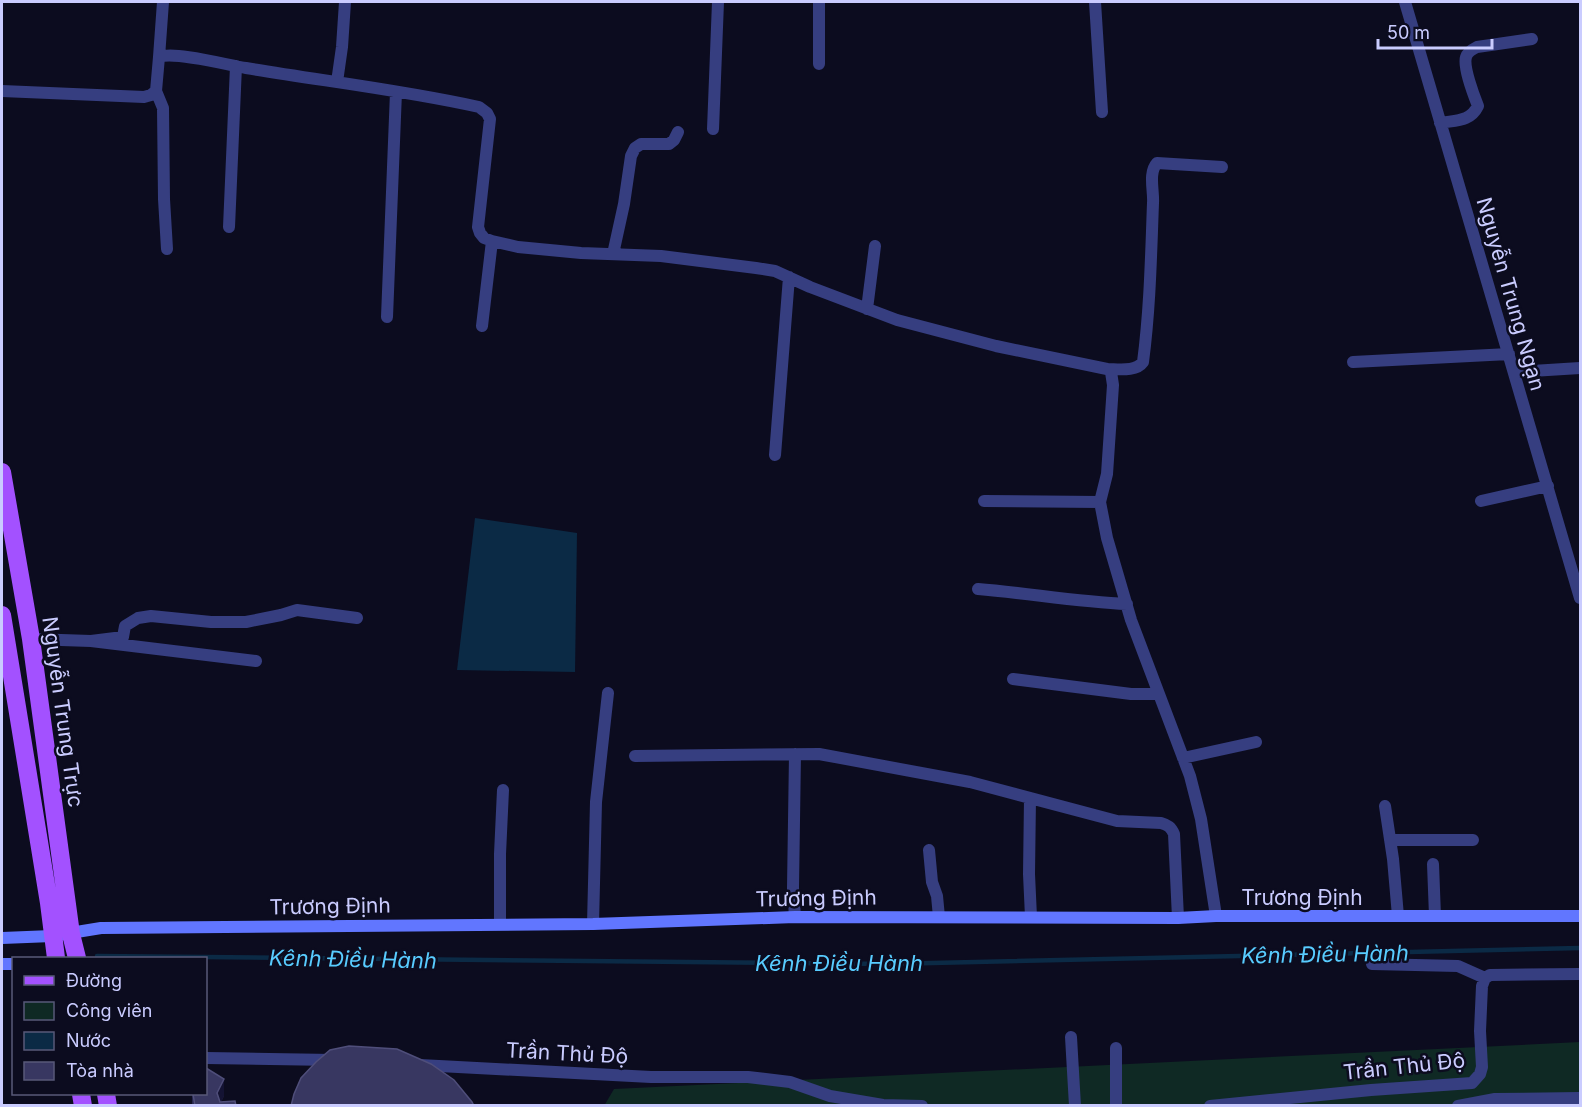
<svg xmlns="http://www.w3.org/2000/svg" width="1582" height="1107" viewBox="0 0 1582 1107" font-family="Inter,sans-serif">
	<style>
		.green { fill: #0f2924 }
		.water { fill: #0b2a45 }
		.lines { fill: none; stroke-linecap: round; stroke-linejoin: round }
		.stream { stroke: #0b2a45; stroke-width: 4.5 }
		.street { stroke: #363e80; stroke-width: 12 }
		.secondary { stroke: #6176ff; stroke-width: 12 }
		.primary { stroke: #a351ff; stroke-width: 18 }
		.wall { fill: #26254e }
		.shaded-wall { fill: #141333 }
		.building { fill: #383761; stroke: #4f4e7a; stroke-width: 1.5 }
		.labels { text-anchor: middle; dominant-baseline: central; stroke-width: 5; stroke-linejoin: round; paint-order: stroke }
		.street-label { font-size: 21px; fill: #caccff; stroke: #0c0c1f }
		.water-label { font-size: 22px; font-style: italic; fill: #58ccff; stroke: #0c0c1f }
	</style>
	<rect width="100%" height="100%" fill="#0c0c1f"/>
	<!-- green -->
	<path class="green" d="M1580,1042v63l-976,1 10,-17z"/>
	<!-- water -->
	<path class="water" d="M475,518l102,15 -2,139 -118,-2z"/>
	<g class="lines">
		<!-- stream -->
		<path class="stream" d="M97,956l793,8 690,-16"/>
		<!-- street -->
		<path class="street" d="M1095,2l7,110
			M1405,2l175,596
			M159,57l4,-55
			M819,64v-62
			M337,82l5,-35 3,-45
			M2,91l142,6 7,-2 5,-4 3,-34c16,-6 68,8 87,11 77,13 157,22 233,39l8,6 3,6 -12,108 2,6 4,5 8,3 26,6 63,6 80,3 95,12 19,3 35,16 87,33 99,26 111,23 4,3 2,13 -6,89 -7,28 7,36 24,82 59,156 11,43 15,97
			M156,91l7,17 1,91 3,50
			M1440,123c16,-3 30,-1 38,-17 -4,-10 -15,-39 -12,-49 1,-5 7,-8 11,-10l55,-8
			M713,129l5,-127
			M229,227l7,-161
			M613,254l11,-50 7,-48 4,-8 6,-4h28l5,-4 4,-8
			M867,309l8,-63
			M387,317l9,-225
			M482,326l10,-85
			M1353,362l156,-8
			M1107,369c11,0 29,3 36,-7 7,-53 8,-106 10,-159 1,-12 -5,-30 4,-40l65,4
			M1514,372l66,-4
			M775,455l14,-178
			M984,501l116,1
			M1481,501l67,-15
			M978,589c50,4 99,13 149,15
			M31,639l60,2 165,20
			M91,641l32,-4 2,-11 13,-8 13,-2 60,6h35l35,-7 16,-5 60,8
			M1013,679l118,15h28
			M635,756l184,-2 151,28 147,39 44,2c7,2 10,4 13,11l4,84
			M1183,758l73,-16
			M1030,798l-1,76 2,43
			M1385,806l8,53 5,57
			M1390,840h83
			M929,850l3,32 5,14 2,21
			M1433,864l2,52
			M795,917l-2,-29 2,-134
			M500,924v-70l3,-64
			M593,924l3,-122 12,-109
			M1372,964l86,2 27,12
			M1071,1037l4,69
			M206,1058l127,2
			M420,1065l231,12h97l42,5 40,14 53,9 39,1
			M1116,1106v-58
			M1210,1106l161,-16 101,-7 8,-9 2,-7 -2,-36 2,-45 3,-8 5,-3 90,-1
			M1458,1106l37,-7 85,-1"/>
		<!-- secondary -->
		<path class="secondary" d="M2,938l50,-2 49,-8 492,-4 202,-7 383,1 38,-2h364
			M2,964h12"/>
		<!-- primary -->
		<path class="primary" d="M2,472l29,167 40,295 6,24
			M2,615l47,288 7,55
			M81,1094l2,12
			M106,1094l2,12"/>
	</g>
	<!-- wall -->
	<path class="wall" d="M190,1094h16l18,2 -3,6 15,4h-44v-11z"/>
	<!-- shaded-wall -->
	<path class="shaded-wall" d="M224,1079v17l-5,10 -2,-13z"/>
	<!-- building -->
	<path class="building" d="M349,1046l48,3 34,15 23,16 18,22 2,4h-183l3,-12 7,-16 15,-16 14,-12z
		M206,1068l18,11 -7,14 3,9 15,-1 1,5h-41l-2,-12h13z"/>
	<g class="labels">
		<!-- street labels -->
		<g class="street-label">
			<text transform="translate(1511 294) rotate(74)">Nguyễn Trung Ngạn</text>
			<text transform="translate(63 712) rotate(82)">Nguyễn Trung Trực</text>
			<text x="1302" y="897">Trương Định</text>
			<text transform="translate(816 898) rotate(-1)">Trương Định</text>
			<text transform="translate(330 906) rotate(-1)">Trương Định</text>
			<text transform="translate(567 1053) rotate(3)">Trần Thủ Độ</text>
			<text transform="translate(1404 1066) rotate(-6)">Trần Thủ Độ</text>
		</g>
		<!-- water labels -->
		<g class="water-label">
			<text transform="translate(1325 954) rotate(-1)">Kênh Điều Hành</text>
			<text transform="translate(353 959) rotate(1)">Kênh Điều Hành</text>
			<text x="839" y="963">Kênh Điều Hành</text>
		</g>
	</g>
	<!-- border -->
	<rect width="1582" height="1107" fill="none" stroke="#caccff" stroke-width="6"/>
	<!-- legend -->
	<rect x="12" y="957" width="195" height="138" fill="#0c0c1f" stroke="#585979" stroke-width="1.5"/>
	<rect x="24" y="976" width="30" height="9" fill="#a351ff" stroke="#585979" stroke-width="1.5"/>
	<text x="66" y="987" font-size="18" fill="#caccff">Đường</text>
	<rect x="24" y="1002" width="30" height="18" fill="#0f2924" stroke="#585979" stroke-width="1.5"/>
	<text x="66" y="1017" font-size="18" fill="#caccff">Công viên</text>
	<rect x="24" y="1032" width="30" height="18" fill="#0b2a45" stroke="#585979" stroke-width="1.5"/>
	<text x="66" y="1047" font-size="18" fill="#caccff">Nước</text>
	<rect x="24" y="1062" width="30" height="18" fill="#383761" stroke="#585979" stroke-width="1.5"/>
	<text x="66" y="1077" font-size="18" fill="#caccff">Tòa nhà</text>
	<!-- scale -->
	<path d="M1378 39v9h114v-9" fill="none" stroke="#caccff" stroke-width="3"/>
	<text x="1387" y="39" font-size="18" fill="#caccff" stroke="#0c0c1f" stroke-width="4.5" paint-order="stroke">50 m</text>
</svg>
